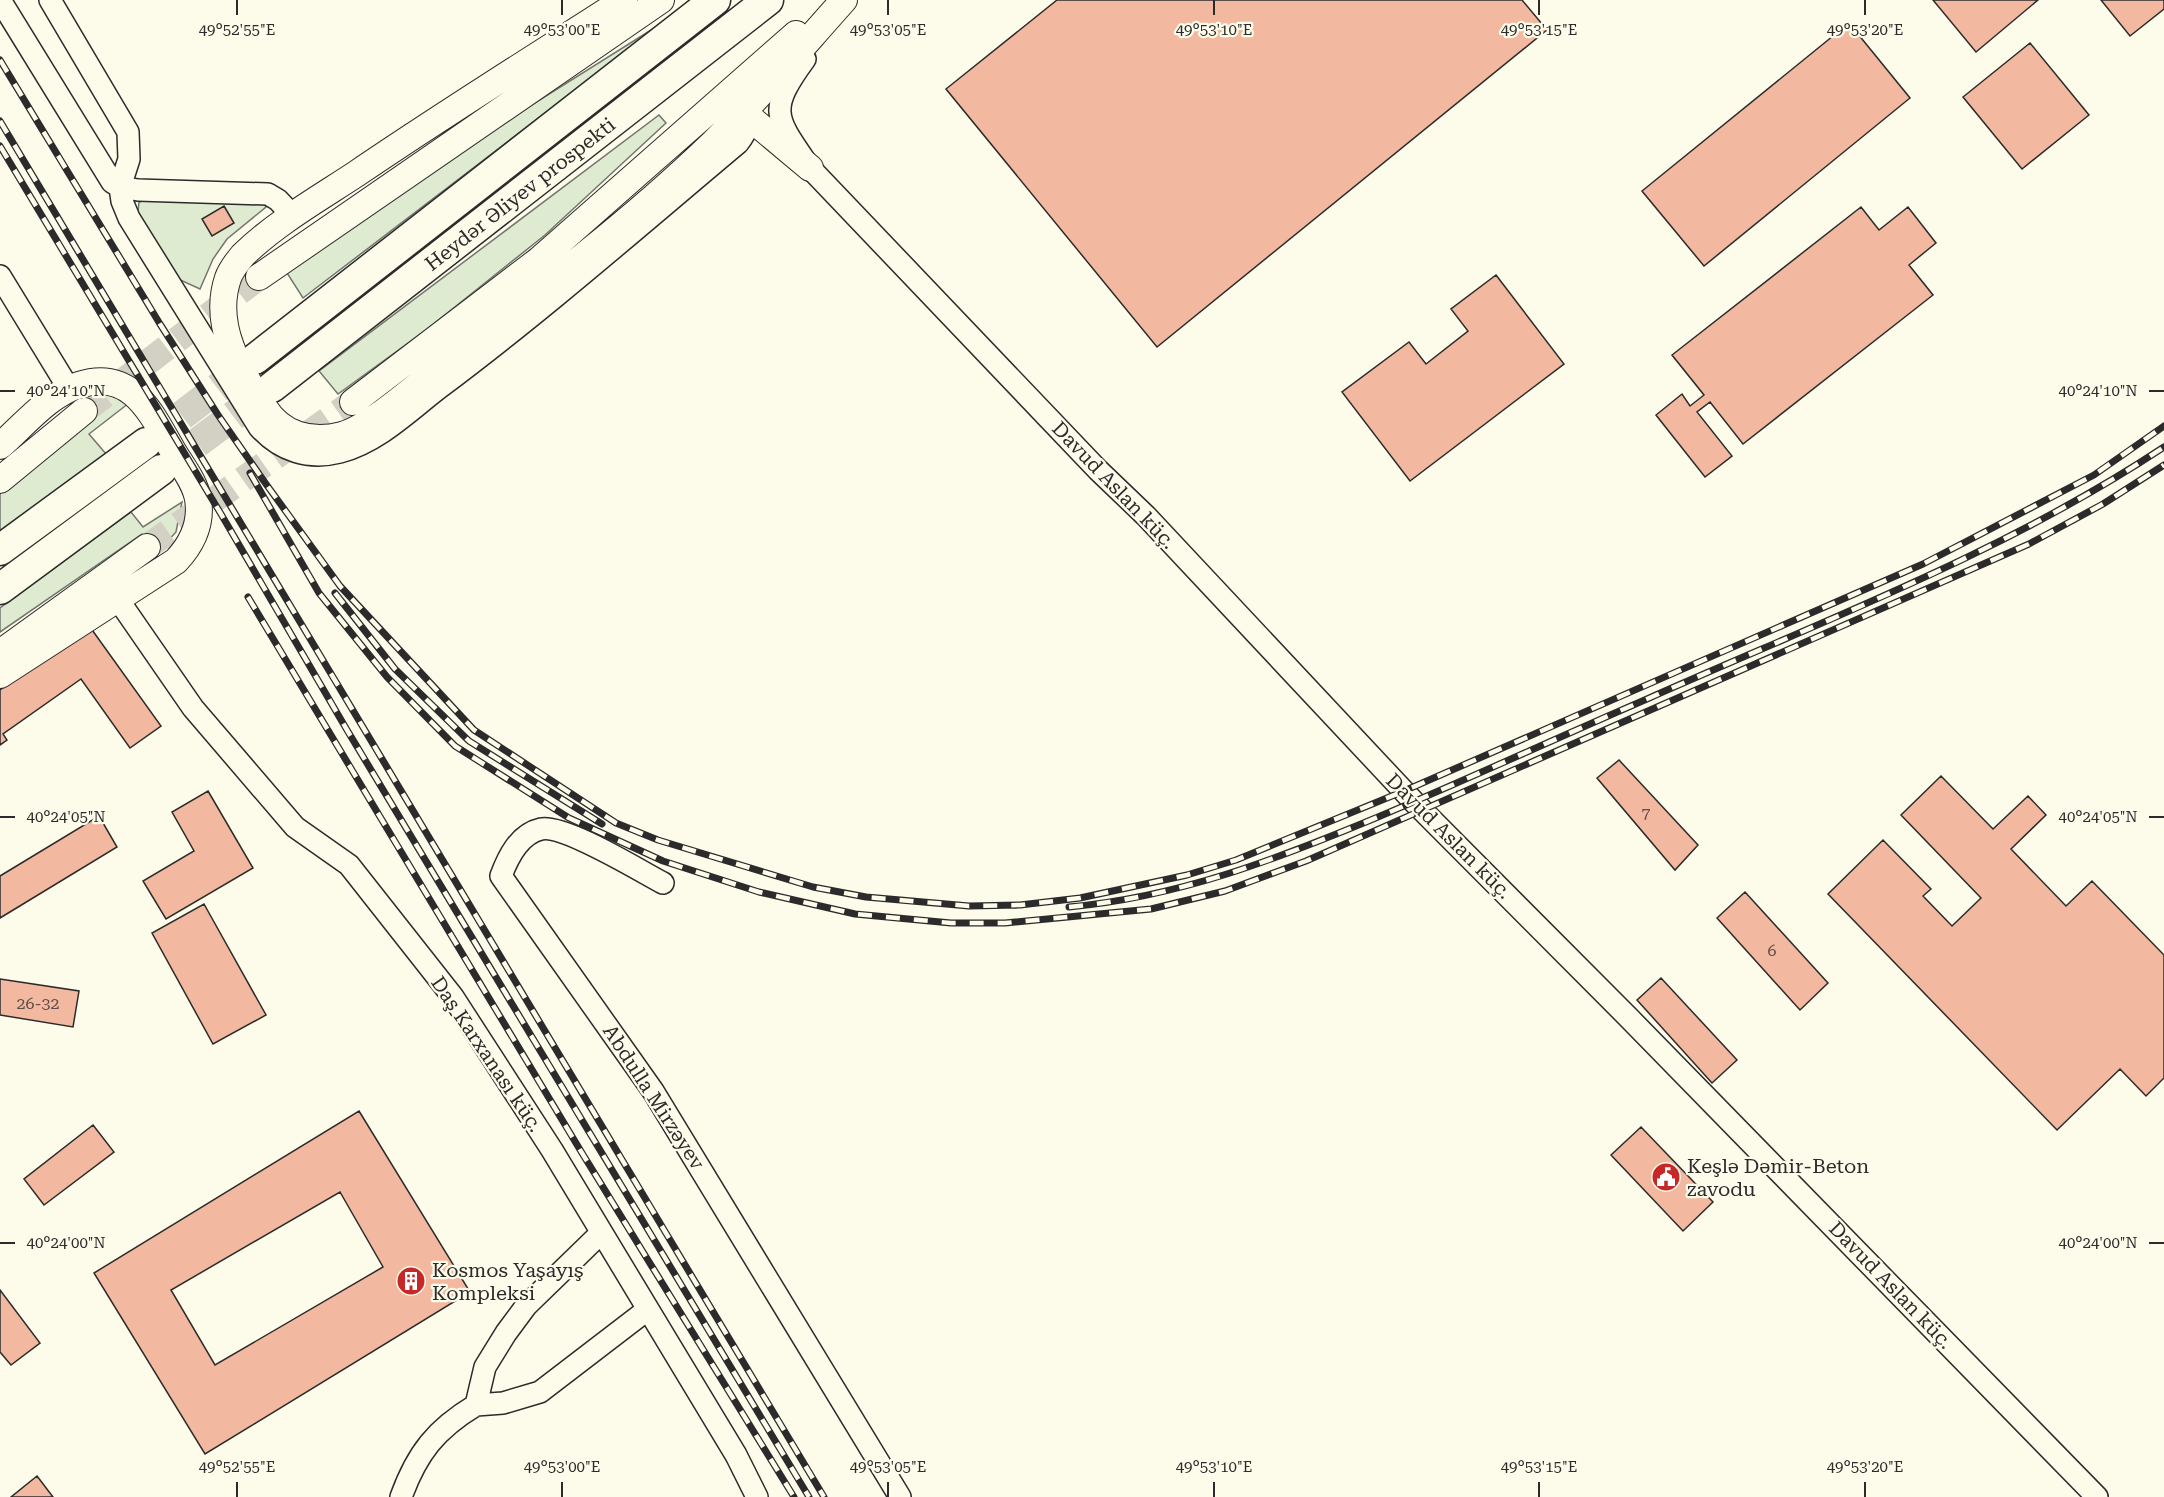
<svg xmlns="http://www.w3.org/2000/svg" width="2164" height="1497" viewBox="0 0 2164 1497" font-family="'Roboto Serif',serif">
	<style>
		.green { fill: #deebd1; stroke: #74746e; stroke-width: 1.5 }
		.building { fill: #f2b8a0; stroke: #2b2b2b; stroke-width: 1.5; fill-rule: evenodd }
		.lines { fill: none; stroke-linecap: round; stroke-linejoin: round }
		.major-tunnel { stroke: #d3d1c4; stroke-width: 26; stroke-dasharray: 26 13; stroke-linecap: butt }
		.highway-tunnel { stroke: #d3d1c4; stroke-width: 30; stroke-dasharray: 30 15; stroke-linecap: butt }
		.minor-casing { stroke: #2b2b2b; stroke-width: 24 }
		.major-casing { stroke: #2b2b2b; stroke-width: 28 }
		.highway-casing { stroke: #2b2b2b; stroke-width: 33 }
		.minor { stroke: #fdfbea; stroke-width: 21 }
		.major { stroke: #fdfbea; stroke-width: 26 }
		.highway { stroke: #fdfbea; stroke-width: 30 }
		.rail-casing { stroke: #2b2b2b; stroke-width: 7 }
		.rail { stroke: #fdfbea; stroke-width: 4.5; stroke-dasharray: 14; stroke-linecap: butt }
		.ticks { fill: none; stroke: #2b2b2b; stroke-width: 2 }
		.labels { text-anchor: middle; dominant-baseline: central; stroke-width: 4.5; stroke-linejoin: round; paint-order: stroke }
		.number-label { font-size: 16px; fill: #5d4e48 }
		.street-label { font-size: 20px; fill: #2b2b2b; stroke: #fdfbea }
		.poi-label { font-size: 20px; fill: #2b2b2b; stroke: #fdfbea; text-anchor: start }
		.ticks-label { font-size: 15px; text-anchor: middle; fill: #2b2b2b; stroke: #fdfbea; stroke-width: 4.5; stroke-linejoin: round; paint-order: stroke }
	</style>
	<rect width="100%" height="100%" fill="#fdfbea"/>
	<!-- green -->
	<path class="green" d="M667,20l-364,278 -16,-25 213,-148z
		M659,115l7,8 -121,112 -119,95 -88,64 -19,-23z
		M147,200l116,2 3,5 -39,32 -14,20 -13,30 -22,-10 -40,-67 1,-10z
		M103,391l26,12 -40,31 18,21 -107,78v-41l92,-76 -13,-20z
		M182,502l-6,30 -20,22 -14,-20 -142,98v-24l131,-96 12,15z"/>
	<!-- building -->
	<path class="building" d="M1057,0h465l25,30 -390,317 -211,-258z
		M1933,0h105l-62,52z
		M2101,0h63v9l-34,27z
		M1849,23l61,75 -206,168 -62,-75z
		M2030,43l59,72 -67,54 -59,-72z
		M224,206l10,17 -22,13 -10,-17z
		M1861,207l18,23 29,-23 28,36 -27,22 24,30 -190,149 -33,-42 -13,10 35,44 -27,21 -49,-62 26,-21 8,12 14,-11 -32,-40z
		M1496,275l68,89 -154,117 -68,-89 67,-50 17,22 42,-33 -17,-22z
		M90,627l71,99 -31,22 -49,-69 -78,55 4,6 -7,5v-55z
		M1619,760l79,85 -23,25 -78,-92z
		M1941,776l52,53 35,-33 18,19 -35,34 55,57 26,-25 72,74v123l-18,18 -26,-27 -63,61 -229,-236 55,-54 48,49 -8,7 29,30 29,-28 -80,-83z
		M208,791l45,77 -87,51 -23,-38 51,-30 -22,-39z
		M99,816l18,31 -117,71v-42z
		M1745,892l83,91 -28,27 -83,-92z
		M204,904l62,111 -53,29 -61,-111z
		M1661,978l76,82 -25,23 -75,-83z
		M0,979l79,12 -6,36 -73,-12z
		M359,1111l111,181 -265,162 -111,-181zM340,1192l43,75 -168,98 -44,-75z
		M93,1125l21,27 -70,53 -20,-26z
		M1641,1127l72,75 -30,29 -72,-76z
		M0,1290l40,53 -29,22 -11,-13z
		M37,1476l16,21h-42z"/>
	<g class="lines">
		<!-- major-tunnel -->
		<path class="major-tunnel" d="M84,411l175,-134
			M147,547l206,-145"/>
		<!-- highway-tunnel -->
		<path class="highway-tunnel" d="M146,443l107,-82
			M161,470l108,-81"/>
		<!-- minor casing -->
		<g class="minor-casing">
			<path id="minor" d="M0,0l112,182 8,5 18,3 130,4 10,6 15,16
				M50,0l78,132 1,27 -9,28 2,14 7,17 130,209c21,24 50,33 81,25 38,-10 69,-41 99,-64 103,-77 200,-162 299,-245 9,-11 11,-17 5,-31
				M805,59c-38,52 -30,58 5,109l288,302 48,46 268,286 216,217 467,478
				M0,276l69,113
				M117,598l76,110 102,119 54,38 104,132 99,153 184,305 21,42
				M663,883c-23,-12 -99,-59 -122,-54 -22,5 -33,28 -40,47l152,215 247,406
				M476,1405l27,-2 37,-11 107,-82
				M401,1497c16,-44 35,-68 75,-92l9,-38 21,-34 20,-27 74,-72"/>
		</g>
		<!-- major casing -->
		<g class="major-casing">
			<path id="major" d="M624,0c-90,58 -180,114 -268,174 -38,25 -80,49 -113,81 -6,7 -12,15 -15,23 -16,47 11,91 36,129 17,28 47,36 78,28 31,-9 81,-55 108,-76 90,-68 181,-137 263,-216 46,-45 88,-95 131,-143
				M730,106l13,6 67,56
				M259,277l402,-277
				M353,402l186,-142 257,-226
				M0,446c23,-20 49,-52 79,-61 53,-17 72,28 94,66 9,15 22,31 25,48 4,24 -6,45 -22,62l-176,114
				M0,480l84,-69
				M0,653l147,-106"/>
		</g>
		<!-- highway casing -->
		<g class="highway-casing">
			<path id="highway" d="M255,359l460,-359
				M272,387l496,-387
				M0,550l146,-107
				M0,589l161,-119"/>
		</g>
		<!-- minor -->
		<use href="#minor" class="minor"/>
		<!-- major -->
		<use href="#major" class="major"/>
		<!-- highway -->
		<use href="#highway" class="highway"/>
		<!-- rail casing -->
		<g class="rail-casing">
			<path id="rail" d="M0,60l160,264 58,91 48,69 74,102 134,144 142,93 42,17 155,47 53,10 103,9 51,-1 60,-7 107,-23 49,-15 168,-69 519,-227 171,-89 70,-49
				M0,121l824,1376
				M0,146l221,368 126,216 462,767
				M250,473l69,120 68,84 68,69 114,72 94,43 96,31 96,22 96,9h54l146,-14 74,-18 81,-30 723,-317 74,-40 61,-39
				M335,593l60,76 74,72 133,83
				M248,597l334,556 212,344
				M1069,907c110,-10 208,-48 309,-90 90,-38 179,-79 269,-118 175,-78 357,-146 517,-252"/>
		</g>
		<!-- rail -->
		<use href="#rail" class="rail"/>
	</g>
	<!-- ticks -->
	<path class="ticks" d="M237,0v15M562,0v15M888,0v15M1214,0v15M1539,0v15M1865,0v15M0,391h15M2149,391h15M0,817h15M2149,817h15M0,1243h15M2149,1243h15M237,1482v15M562,1482v15M888,1482v15M1214,1482v15M1539,1482v15M1865,1482v15"/>
	<!-- icons -->
	<defs>
		<g id="civic-disc" transform="scale(1.5)"><circle r="9.5" fill="#c62828" stroke="#fdfbea"/><path d="M-.6-6.5H3V-4.5H.6V-3L4-1V1h2V6H-6V1h2V-1L-.6-3ZM-1.2 2.5V6h2.4V2.5Z" fill="#fff"/></g>
		<g id="building-disc" transform="scale(1.5)"><circle r="9.5" fill="#c62828" stroke="#fdfbea"/><path d="M-4-6H4V6H1V3H-1V6H-4ZM-2.5-4.3h1.7v1.8h-1.7ZM.8-4.3h1.7v1.8H.8ZM-2.5-1h1.7V.8h-1.7ZM.8-1h1.7V.8H.8Z" fill="#fff"/></g>
	</defs>
	<g fill-rule="evenodd">
		<use href="#civic-disc" x="1666" y="1177"/>
		<use href="#building-disc" x="411" y="1281"/>
	</g>
	<g class="labels">
		<!-- number labels -->
		<g class="number-label">
			<text x="1646" y="812">7</text>
			<text x="1772" y="950">6</text>
			<text x="38" y="1003">26-32</text>
		</g>
		<!-- street labels -->
		<g class="street-label">
			<text transform="translate(520 194) rotate(-38)">Heydər Əliyev prospekti</text>
			<text transform="translate(1114 485) rotate(46)">Davud Aslan küç.</text>
			<text transform="translate(1449 836) rotate(45)">Davud Aslan küç.</text>
			<text transform="translate(487 1054) rotate(56)">Daş Karxanası küç.</text>
			<text transform="translate(654 1097) rotate(57)">Abdulla Mirzəyev</text>
			<text transform="translate(1891 1285) rotate(46)">Davud Aslan küç.</text>
		</g>
		<!-- poi labels -->
		<g class="poi-label">
			<text x="1687" y="1166">Keşlə Dəmir-Beton<tspan x="1687" dy="23">zavodu</tspan></text>
			<text x="432" y="1270">Kosmos Yaşayış<tspan x="432" dy="23">Kompleksi</tspan></text>
		</g>
	</g>
	<g class="ticks-label">
		<text x="237" y="35">49°52'55"E</text>
		<text x="562" y="35">49°53'00"E</text>
		<text x="888" y="35">49°53'05"E</text>
		<text x="1214" y="35">49°53'10"E</text>
		<text x="1539" y="35">49°53'15"E</text>
		<text x="1865" y="35">49°53'20"E</text>
		<text x="66" y="396">40°24'10"N</text>
		<text x="2098" y="396">40°24'10"N</text>
		<text x="66" y="822">40°24'05"N</text>
		<text x="2098" y="822">40°24'05"N</text>
		<text x="66" y="1248">40°24'00"N</text>
		<text x="2098" y="1248">40°24'00"N</text>
		<text x="237" y="1472">49°52'55"E</text>
		<text x="562" y="1472">49°53'00"E</text>
		<text x="888" y="1472">49°53'05"E</text>
		<text x="1214" y="1472">49°53'10"E</text>
		<text x="1539" y="1472">49°53'15"E</text>
		<text x="1865" y="1472">49°53'20"E</text>
	</g>
</svg>
